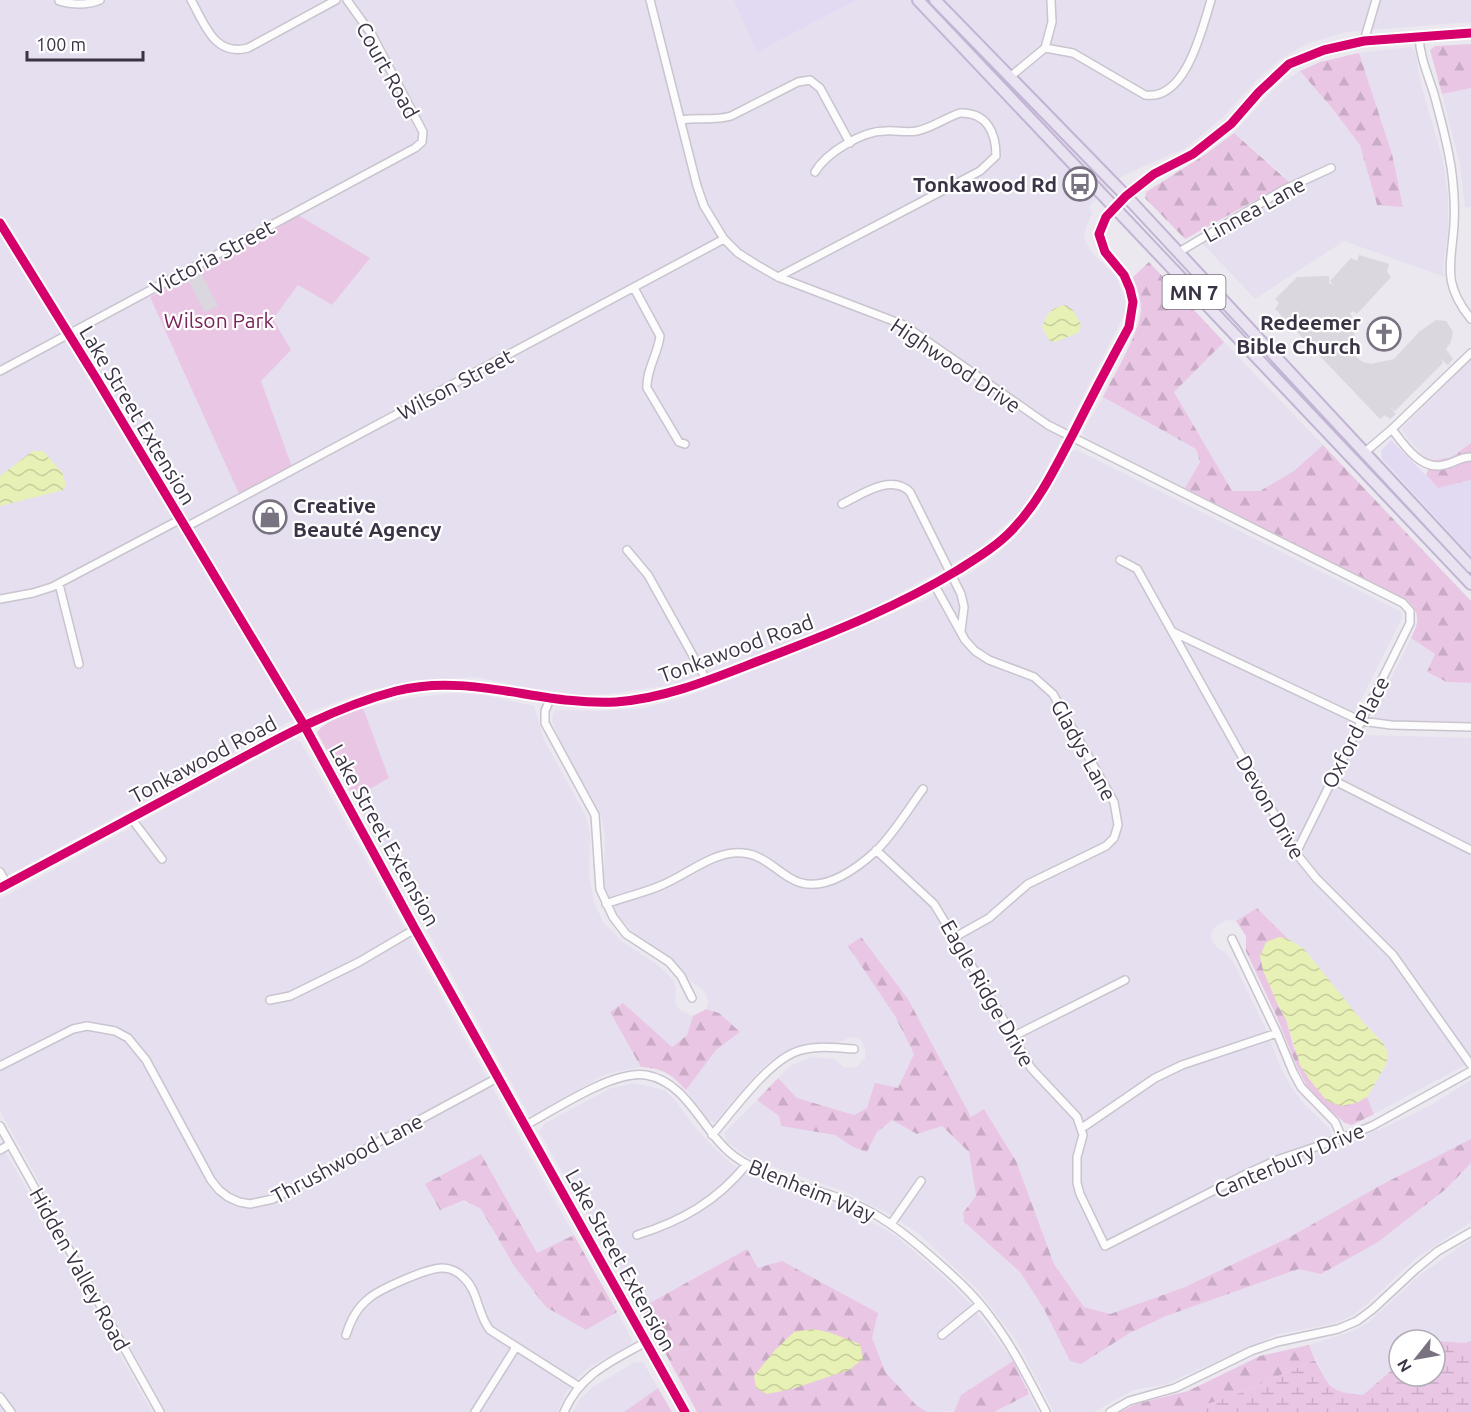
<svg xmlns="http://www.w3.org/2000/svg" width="1471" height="1412" viewBox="0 0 1471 1412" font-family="Ubuntu,sans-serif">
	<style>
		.residential { fill: #e6dfef }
		.commercial { fill: #e2d9f3 }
		.green { fill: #eac6e5 }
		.forest { fill: url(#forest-firs) }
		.wetland { fill: url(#wetland-marsh) }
		.parking { fill: #dad7df }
		.water { fill: url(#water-waves) }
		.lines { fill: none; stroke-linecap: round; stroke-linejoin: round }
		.minor-casing { stroke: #c9c4ce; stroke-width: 10 }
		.tertiary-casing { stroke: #c9c4ce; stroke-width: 12 }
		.primary-casing { stroke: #c2b4d3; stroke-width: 14 }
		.minor { stroke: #fcfcfd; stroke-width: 7 }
		.tertiary { stroke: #fcfcfd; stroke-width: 9 }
		.primary { stroke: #e9e2f1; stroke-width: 10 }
		.cycleway-casing { stroke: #fff; stroke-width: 13 }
		.cycleway { stroke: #d6006c; stroke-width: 9 }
		.labels { text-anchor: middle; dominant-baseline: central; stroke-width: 4.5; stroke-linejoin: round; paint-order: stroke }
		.shield { fill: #fff; stroke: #75707d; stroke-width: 1.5 }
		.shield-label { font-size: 20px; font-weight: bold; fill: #3a3345 }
		.street-label { font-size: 21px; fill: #3a3345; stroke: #fff }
		.poi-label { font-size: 21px; font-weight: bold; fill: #3a3345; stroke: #fff; text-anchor: end }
		.park-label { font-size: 21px; fill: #792459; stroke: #fff }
	</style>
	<defs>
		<pattern id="forest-firs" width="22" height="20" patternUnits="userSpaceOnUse" patternTransform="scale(1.5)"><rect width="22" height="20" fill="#eac6e5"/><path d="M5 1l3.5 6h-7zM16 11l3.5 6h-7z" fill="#c9abc6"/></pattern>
		<pattern id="wetland-marsh" width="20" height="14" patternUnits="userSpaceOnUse" patternTransform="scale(1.5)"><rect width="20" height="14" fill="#eac6e5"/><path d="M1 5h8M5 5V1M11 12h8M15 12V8" fill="none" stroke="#c9abc6"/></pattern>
		<pattern id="water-waves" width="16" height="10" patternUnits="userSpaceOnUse" patternTransform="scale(1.5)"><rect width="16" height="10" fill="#e7f0b5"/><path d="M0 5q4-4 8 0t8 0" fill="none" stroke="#c7ce9d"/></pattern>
	</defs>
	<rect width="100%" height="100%" fill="#ebe8f0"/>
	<!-- residential -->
	<path class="residential" d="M0,0h1471v22l-125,10 -37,11 -27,15 -25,22 -35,38 -36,30 -62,27 -33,29 -2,4 3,5 -6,15 -2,11 9,15 23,22 9,25v12l-87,172 -19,27 -40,36 -38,22 -74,41 -155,61 -43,13 -45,7 -42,4 -45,-6 -62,-13 -62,5 -48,9 -57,22 -21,10 -287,157z
		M1410,47l5,3 6,34 22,77 5,34v34l-5,39 2,9 -101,-36 -89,58 -53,-56 91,-52 -11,-17 -48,-41 37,-41 13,-11 16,-10 31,36 29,38 17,60 26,1 -11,-52 -33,-101z
		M1471,88v118l-6,2 -5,-43 -18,-71z
		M1224,342l99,103 -29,26 -34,20h-28l-58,-99z
		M1471,360v83l-19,14 -12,4h-9l-10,-7 -20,-25z
		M1103,397l93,52 4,13 -15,26 -101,-51 -1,-5z
		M1077,450l323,161 2,7 -54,108 19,9 104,3v324l-97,52 -7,-17 19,-32 -3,-22 -21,-22 -58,-72 -16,-10 -31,-31 -21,13 -10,-1 -10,6 -5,7v6l6,9 9,5 8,10 31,64 15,39 11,20 11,16 27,26 6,19 46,-18 50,-24 40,-25v59l-92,47 -89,51 -105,50 -75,27 -26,-7 -30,-43 -38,-103 -32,-52 -13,9 -63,-119 -13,17 19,38 -16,34 -31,20 -13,7 -57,-17 -19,-20 12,-12 22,-9 22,2 11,9 12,-1 8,-9v-9l-4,-9 -4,-2 -7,-1 -13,7h-23l-20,3 -10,5 -14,9 -14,13 -41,48 -6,-1 -23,-31 30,-40 24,-18 -21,-19 -13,-4 2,-7 -3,-11 -15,-10 -18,-23 -34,-21 -21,-21 -13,-29 1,-52 -4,-19 -41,-75 -8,-21 1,-7 4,-3 47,1 41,-3 46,-13 138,-54 100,-43 57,-35 27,-23 25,-29 34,-60z
		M1411,638l24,16 -8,18 20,10 24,1v39h-90l-7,-4v-6z
		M454,693l30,2 50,11 10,34 42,76 4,16 -1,42 5,28 9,20 20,20 35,23 14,14 4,7 -1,16 5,8 13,6 -6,19 -15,12 -62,-35 31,55 -35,7 -72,41h-5l-175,-317 35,-20 -26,-70 46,-10z
		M293,739l8,3 273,493 -37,18 -56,-99 -56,31 39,15 17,9 33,57 72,63 31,-17 15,27 -2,6 -37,20 -12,9 -15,19 -9,19h-391l-166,-301v-212z
		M634,1083l30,7 10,9 20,27 20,22 19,17 16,9 27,10 47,15 33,14 40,23 50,43 23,23 44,59 -52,34 -6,16 -28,1 -11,-7 -30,-32 -14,-35 -115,-70 -10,-19 -106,59 -102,-176 5,-8 67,-36z
		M757,1100l22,16 2,10 54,9 18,12 14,5 10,-20 15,-13 25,15 25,-8 27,26 7,44 -13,17 1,9 56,50 24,37 84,25 38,-18 212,-74 68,-53 25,-26v59l-56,37 -49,46 -13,10 -17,8 -58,11 -112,50 -33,6 -39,22h-40l-37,-70 -38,-51 -60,-57 -30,-20 -43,-22 -95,-33 -25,-18 -2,-8z
		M0,1142l152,270h-152z
		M1471,1239v102l-6,2 -30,-1v-2h-36v24l-36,31 -21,-2 -13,-6 -20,-42 45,-14 15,-9 51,-47z
		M635,1362h8l15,26 -34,24h-51l7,-13 13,-12z
		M1029,1394l9,18h-44z"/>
	<!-- commercial -->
	<path class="commercial" d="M734,0h122l-99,52z
		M1391,440l47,48 33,-8v76l-89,-97 -1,-8z"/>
	<!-- green -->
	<path class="green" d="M298,215l72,43 -38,47 -34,-20 -25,34 18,31 -30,31 32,89 -52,28 -91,-201z
		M363,708l26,70 -35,20 -37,-65c9,-14 31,-19 46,-25z"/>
	<!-- forest -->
	<path class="forest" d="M1471,44v44l-29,6 -12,-44 5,-4z
		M1359,53l33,101 11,53 -26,-2 -17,-60 -29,-38 -31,-36 20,-9z
		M1234,133l55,49 -104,57 -40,-41 1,-6 60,-38z
		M1149,262l75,80 -50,50 58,99h28l34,-20 29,-26 148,156v82l-24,-1 -20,-10 8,-18 -24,-16c8,-15 10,-25 -4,-38l-222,-112 15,-26 -4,-13 -93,-52c12,-24 36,-63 38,-87 0,-12 -4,-22 -8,-33z
		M1471,443v37l-33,8 -12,-13 5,-14 21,-4z
		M1257,908l31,31 -9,-2 -16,33 16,37 7,12 8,30 62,54 11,-6 7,17 -22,11 -7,-2 -20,-17 -18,-20 -9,-17 -22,-54 -30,-64v-15l-10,-15z
		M861,937l47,62 63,118 13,-8 32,52 38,103 30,43 26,7 75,-27 105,-50 89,-51 92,-47v24l-25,26 -68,53 -57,32 -22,-5 -133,47 -38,18 -47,30 -11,-3 -26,-52 -24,-37 -56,-50 -1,-9 13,-17 -7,-44 -27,-26 -25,8 -25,-14 -15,12 -10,20 -14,-5 -18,-12 -54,-9 -2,-10 -22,-16 21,-22 19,20 57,17 13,-7 8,-25 23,5 16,-34 -19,-38 -47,-70z
		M623,1003l49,44 15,-12 6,-19 13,-7 13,4 21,19 -24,18 -30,40c-16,-17 -22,-21 -45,-23l-31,-55z
		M481,1154l56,99 37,-18 43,77 -31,18 -40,-23 -32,-41 -33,-57 -17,-9 -24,10 -15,-26z
		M747,1249l11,19 24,-7 96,52 -6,25 14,35 30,32 11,7h-230l-56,-104z
		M1309,1345l6,15 -75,33 -56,19h-64l16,-8 52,-13 72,-35z
		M1013,1361l16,33 -35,18h-40l7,-17z
		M658,1388l14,24h-48z"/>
	<!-- wetland -->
	<path class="wetland" d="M1437,1341l28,2 6,-2v71h-288l57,-19 75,-33c15,28 14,32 48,35l36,-31v12h36v-34z"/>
	<!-- parking -->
	<path class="parking" d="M1359,255l30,9 -2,8 4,5 -34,37 -4,-3 -3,2 3,5 2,20 -3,10 5,10 6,4 8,2 23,-5 25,-27 17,-12 10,1 7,11 -2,10 -5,7 7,10 -5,6 -8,-7 3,5 -48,48 -5,-4 6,7 -6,5 -5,-4 -5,4 -105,-110 4,-6 -4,-4 22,-22 32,-1v7l5,3 -4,-5 21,-23 6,3z
		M200,271l18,35 -13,6 -18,-34z"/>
	<!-- water -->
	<path class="water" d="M1066,305l7,5 8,15 -3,8 -23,9 -6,-2 -7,-13c5,-13 9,-20 24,-22z
		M33,451h10l19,21 4,13 -3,5 -63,16v-30z
		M1279,937l9,2 16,10 58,72 21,22 5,10 -2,12 -19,32 -11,6 -15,3 -14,-5 -18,-22 -9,-14 -14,-46 -7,-12 -16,-37 -3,-14 6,-14z
		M812,1329l16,3 32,12 3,15 -14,11 -57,19 -25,5 -11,-6 -2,-12 21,-26 19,-18z"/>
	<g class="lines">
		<!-- minor casing -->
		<g class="minor-casing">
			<path id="minor" d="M191,0c14,24 23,57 57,48l88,-48
				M650,0l47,186 7,20 20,33 14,14 19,12 21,12 126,48 144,100 355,178 7,8v12l-114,230
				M59,1c14,4 27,5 41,-1
				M1419,37c1,20 9,38 15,57 7,26 15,54 18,80 2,17 3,34 2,51 -3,41 -12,58 17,94
				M1364,41l12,-41
				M1045,48l28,5 72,42c41,6 57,-66 66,-95
				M1011,76l34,-28 7,-26 -1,-22
				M681,120c17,-3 33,1 50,-4l67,-34 12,-2 10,8 30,55
				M1179,252l104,-62 48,-22
				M778,277l202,-106 16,-15c0,-23 -9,-44 -36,-43 -15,5 -28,15 -43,18 -11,2 -21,-1 -32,0 -23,0 -59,22 -70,41
				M634,288l26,48c-2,18 -14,34 -13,52l32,54 6,2
				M0,371l415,-223 7,-6 1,-10 -51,-97 -25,-35
				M1392,429c12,16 29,42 52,36 10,-2 16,-8 27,-8
				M1364,453l28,-24 79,-76
				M842,504c19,-9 49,-31 68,-12l51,102 3,13 -3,24
				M186,527l538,-288
				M627,550l21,25 59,106
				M1120,560l17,9 159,284 20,25 77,77 78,110
				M59,584l20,80
				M934,584l31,56 10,11 14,9 45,17 19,17 61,108 4,23 -4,13 -8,8 -78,38 -39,34 -34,19
				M0,599l33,-6 19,-6 129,-68
				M1173,632l188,89 30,4 80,2
				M550,699l-5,12v12l50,92 5,74 13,28 13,17 43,28 12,14 11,22
				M1331,779l140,71
				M131,818l31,41
				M876,850l58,54 53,87 44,77 46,49 6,18 -6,22v26l3,11 25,52 141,-72 31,-14 65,-22 30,-12 99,-55
				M0,872l7,12
				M606,904c18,-7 38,-11 56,-19 24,-10 45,-29 71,-32 27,-2 37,13 57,25 29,18 64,-7 86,-27 17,-16 33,-43 47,-62
				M1232,939l45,94 16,39 8,15 34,35 7,16
				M270,1000l20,-4 69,-34 56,-33
				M1012,1037l113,-57
				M0,1066l73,-37 14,-3 28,5 13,7 18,22 65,120 8,10 9,7 11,5 11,2 23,-5 226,-122
				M526,1125c30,-16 87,-55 120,-50 42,7 57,58 88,81 34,25 80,31 118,47 29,12 52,30 75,50 23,20 46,40 64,65 22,29 38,62 55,94
				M0,1126l160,286
				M1082,1128l73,-50 27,-13 95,-32
				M712,1135c21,-24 56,-74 86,-84 18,-6 37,-3 56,-2
				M0,1150l10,-6
				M891,1224l30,-43
				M637,1235c45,-14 80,-34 110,-71
				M346,1335c4,-13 10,-26 21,-35 10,-10 62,-33 76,-32 7,0 15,4 20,9 16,14 14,37 27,53l88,56
				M942,1335l38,-31
				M0,1397l11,15
				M475,1412l41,-65
				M564,1412c16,-38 48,-51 82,-70
				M1110,1412l19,-11 46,-13 76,-37 26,-9 61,-13 19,-8 16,-12 43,-40 22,-18 33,-19"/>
		</g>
		<!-- tertiary casing -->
		<g class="tertiary-casing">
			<path id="tertiary" d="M0,223l96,155 208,347 111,204 270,483
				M0,888c69,-37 138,-74 207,-111 61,-33 121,-68 189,-86 74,-19 145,15 220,11 54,-4 103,-26 153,-45 65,-25 130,-51 189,-87 19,-12 39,-24 54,-40 27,-28 43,-62 61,-96 18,-36 37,-72 56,-107l4,-25 -3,-13 -6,-14 -19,-23 -6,-18 7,-17 20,-21 28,-22 39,-20 38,-30 28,-32 30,-28 35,-14 40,-9 107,-8"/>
		</g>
		<!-- primary casing -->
		<g class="primary-casing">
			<path id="primary" d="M918,0l553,584
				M935,0l191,196 345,371"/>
		</g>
		<!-- minor -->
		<use href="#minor" class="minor"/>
		<!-- tertiary -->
		<use href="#tertiary" class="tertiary"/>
		<!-- primary -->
		<use href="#primary" class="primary"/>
		<!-- cycleway casing -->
		<g class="cycleway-casing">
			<path id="cycleway" d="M0,223l96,155 208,347 111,204 270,483
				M0,888c69,-37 138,-74 207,-111 61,-33 121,-68 189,-86 74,-19 145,15 220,11 54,-4 103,-26 153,-45 65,-25 130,-51 189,-87 19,-12 39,-24 54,-40 27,-28 43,-62 61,-96 18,-36 37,-72 56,-107l4,-25 -3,-13 -6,-14 -19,-23 -6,-18 7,-17 20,-21 28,-22 39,-20 38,-30 28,-32 30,-28 35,-14 40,-9 107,-8"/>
		</g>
		<!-- cycleway -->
		<use href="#cycleway" class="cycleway"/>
	</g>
	<!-- icons -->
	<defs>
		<g id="bus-ring" transform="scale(1.725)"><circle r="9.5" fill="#fff" stroke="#787281" stroke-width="1.5"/><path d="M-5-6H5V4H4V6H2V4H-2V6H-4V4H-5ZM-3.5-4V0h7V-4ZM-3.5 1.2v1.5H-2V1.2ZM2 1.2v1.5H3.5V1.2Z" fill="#787281"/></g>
		<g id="church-ring" transform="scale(1.725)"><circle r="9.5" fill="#fff" stroke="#787281" stroke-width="1.5"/><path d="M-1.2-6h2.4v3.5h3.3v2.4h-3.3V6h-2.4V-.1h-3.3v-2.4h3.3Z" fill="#787281"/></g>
		<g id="shop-ring" transform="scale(1.725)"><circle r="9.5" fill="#fff" stroke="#787281" stroke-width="1.5"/><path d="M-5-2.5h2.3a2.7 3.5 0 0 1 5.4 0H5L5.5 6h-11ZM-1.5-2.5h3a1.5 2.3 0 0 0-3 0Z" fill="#787281"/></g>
	</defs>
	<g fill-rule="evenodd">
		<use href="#bus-ring" x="1080" y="184"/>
		<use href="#church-ring" x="1384" y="334"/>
		<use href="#shop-ring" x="270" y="517"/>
	</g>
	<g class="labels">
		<!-- shield labels -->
		<rect class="shield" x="1162.5" y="275" width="63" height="34" rx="4.5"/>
		<g class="shield-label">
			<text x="1194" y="292">MN 7</text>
		</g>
		<!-- street labels -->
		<g class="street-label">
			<text transform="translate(388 70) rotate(61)">Court Road</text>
			<text transform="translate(1254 209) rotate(-29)">Linnea Lane</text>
			<text transform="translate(212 257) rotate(-28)">Victoria Street</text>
			<text transform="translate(956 365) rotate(34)">Highwood Drive</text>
			<text transform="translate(455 384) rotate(-28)">Wilson Street</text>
			<text transform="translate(138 415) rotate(59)">Lake Street Extension</text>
			<text transform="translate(736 648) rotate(-20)">Tonkawood Road</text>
			<text transform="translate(1355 732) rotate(-63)">Oxford Place</text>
			<text transform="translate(1084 750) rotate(61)">Gladys Lane</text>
			<text transform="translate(203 759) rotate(-28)">Tonkawood Road</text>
			<text transform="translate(1271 807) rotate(60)">Devon Drive</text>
			<text transform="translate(385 835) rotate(61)">Lake Street Extension</text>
			<text transform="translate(988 993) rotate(60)">Eagle Ridge Drive</text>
			<text transform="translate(347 1158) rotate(-28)">Thrushwood Lane</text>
			<text transform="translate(1289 1160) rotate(-23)">Canterbury Drive</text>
			<text transform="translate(812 1190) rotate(22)">Blenheim Way</text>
			<text transform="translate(621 1260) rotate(61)">Lake Street Extension</text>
			<text transform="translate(80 1269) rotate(61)">Hidden Valley Road</text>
		</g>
		<!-- poi labels -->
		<g class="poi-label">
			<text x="1057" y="184">Tonkawood Rd</text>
			<text x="1361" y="322">Redeemer<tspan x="1361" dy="24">Bible Church</tspan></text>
			<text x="293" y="505" text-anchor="start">Creative<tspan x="293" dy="24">Beauté Agency</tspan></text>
		</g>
		<!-- park labels -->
		<g class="park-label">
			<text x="219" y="320">Wilson Park</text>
		</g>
	</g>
	<!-- north arrow -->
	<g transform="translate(1417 1358) rotate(239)"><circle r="28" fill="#ffffff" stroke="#b0adb5" stroke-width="1.5"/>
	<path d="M0-4.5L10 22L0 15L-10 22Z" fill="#787281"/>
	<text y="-9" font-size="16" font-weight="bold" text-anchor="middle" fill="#3a3345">N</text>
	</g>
	<!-- scale -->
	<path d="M27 51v9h116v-9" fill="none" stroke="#3a3345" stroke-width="3"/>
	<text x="36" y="51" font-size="18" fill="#3a3345" stroke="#ffffff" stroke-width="4.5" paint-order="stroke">100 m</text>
</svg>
